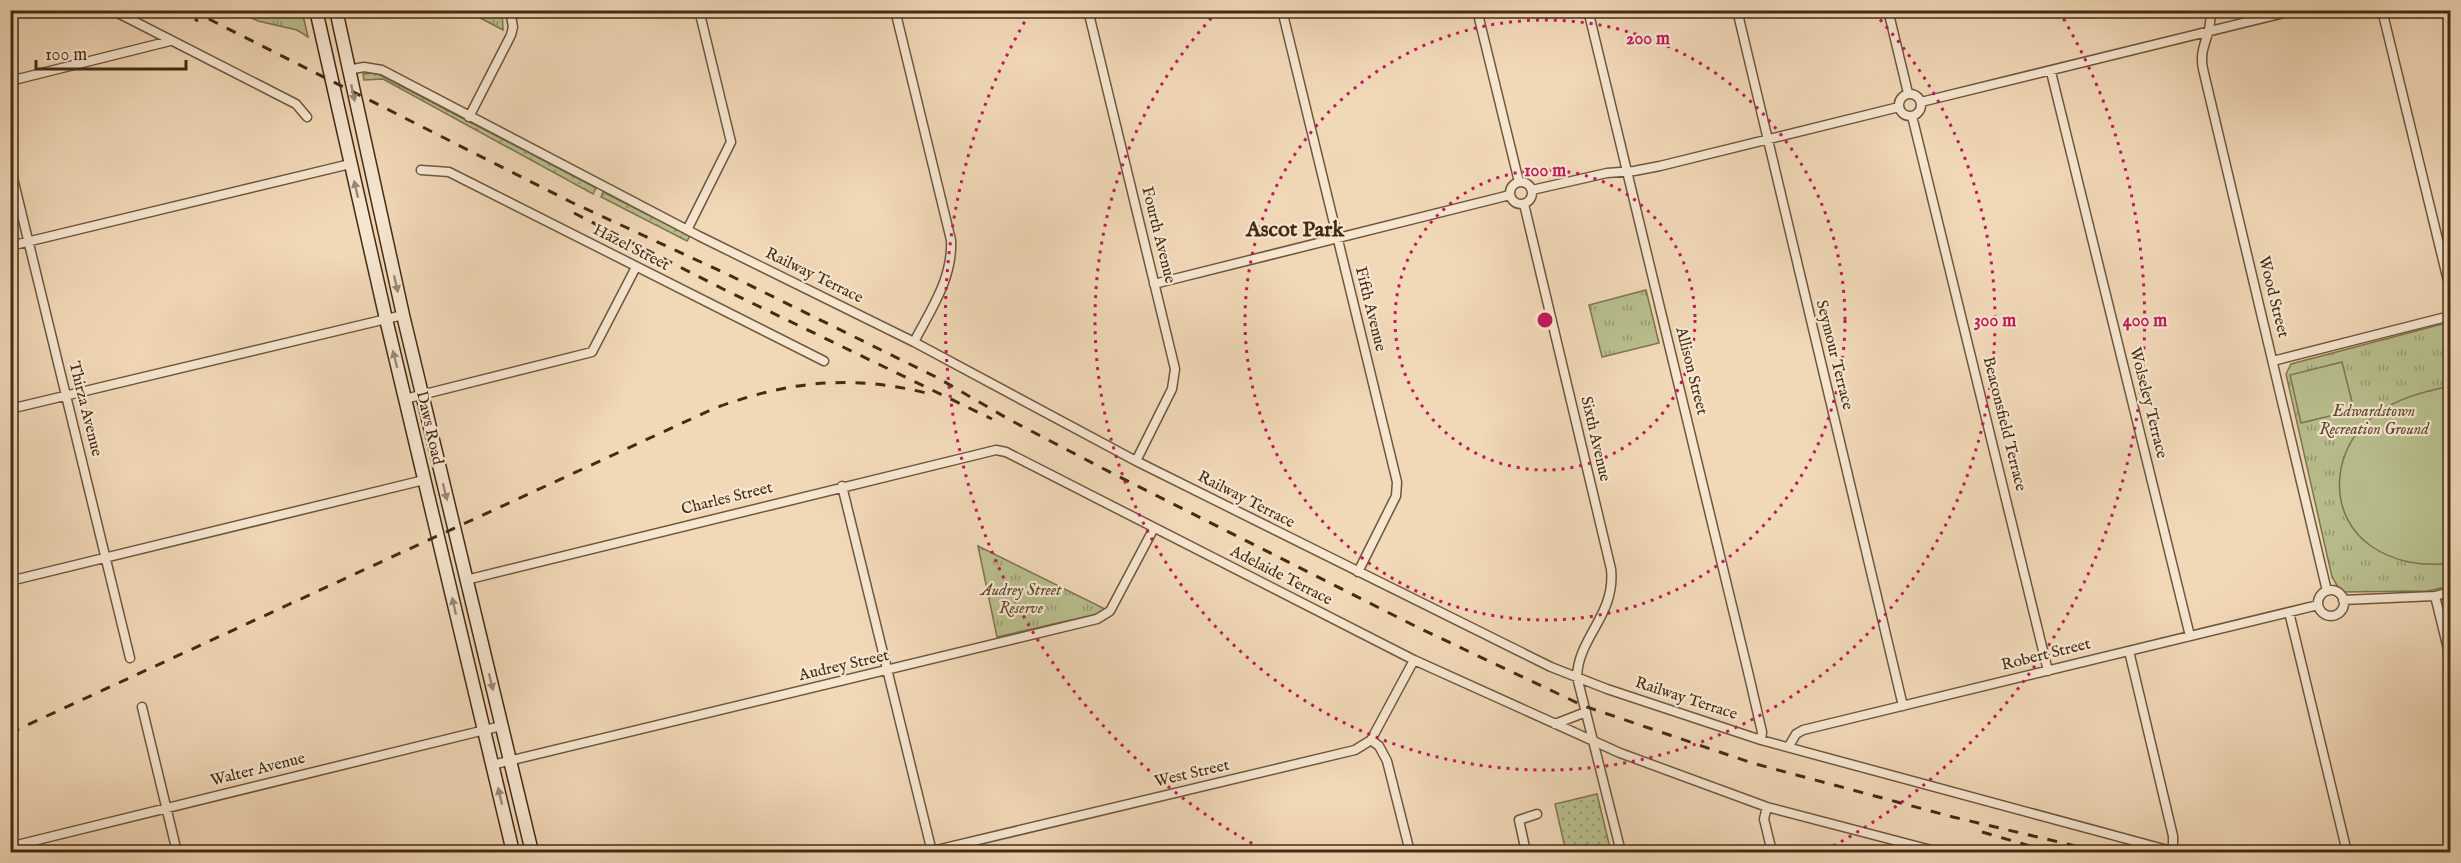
<svg xmlns="http://www.w3.org/2000/svg" width="2461" height="863" viewBox="0 0 2461 863" font-family="'IM FELL English',serif">
	<style>
		.grass { fill: url(#grass-dots); stroke: #7e7551; stroke-width: 1.5 }
		.park { fill: url(#park-tufts); stroke: #7e7551; stroke-width: 1.5 }
		.pitch { fill: #b9bf8e; stroke: #7e7551; stroke-width: 1.5 }
		.lines { fill: none; stroke-linecap: round; stroke-linejoin: round }
		.street-casing { stroke: #6f563d; stroke-width: 11 }
		.secondary-casing { stroke: #442b14; stroke-width: 15 }
		.street { stroke: #f6e6d0; stroke-width: 8 }
		.secondary { stroke: #f6e6d0; stroke-width: 12 }
		.rail { stroke: #442b14; stroke-width: 3; stroke-dasharray: 10 10; stroke-linecap: butt }
		.oneway { fill: #9d8872 }
		.ring { fill: none; stroke: #c2185b; stroke-width: 3; stroke-dasharray: 3 6 }
		.labels { text-anchor: middle; dominant-baseline: central; stroke-width: 4.5; stroke-linejoin: round; paint-order: stroke }
		.street-label { font-size: 16px; fill: #442b14; stroke: #f6e6d0 }
		.park-label { font-size: 16px; font-style: italic; fill: #5b492c; stroke: #f6e6d0 }
		.district-label { font-size: 22px; font-weight: bold; fill: #442b14; stroke: #f6e6d0 }
		.centre { fill: #c2185b; stroke: #f6e6d0; stroke-width: 3 }
		.ring-label { font-size: 18px; text-anchor: middle; font-weight: bold; fill: #c2185b; stroke: #f6e6d0; stroke-width: 4.5; stroke-linejoin: round; paint-order: stroke }
	</style>
	<defs>
		<pattern id="grass-dots" width="8" height="8" patternUnits="userSpaceOnUse" patternTransform="scale(1.5)"><rect width="8" height="8" fill="#b9bf8e"/><path d="M2 2h.1M6 6h.1" fill="none" stroke="#989b73" stroke-width="1.8" stroke-linecap="round"/></pattern>
		<pattern id="park-tufts" width="24" height="20" patternUnits="userSpaceOnUse" patternTransform="scale(1.5)"><rect width="24" height="20" fill="#b9bf8e"/><path d="M3 7l-1-3M5 7V3M7 7l1-3M15 17l-1-3M17 17v-4M19 17l1-3" fill="none" stroke="#989b73"/></pattern>
	</defs>
	<rect width="100%" height="100%" fill="#f1d8b7"/>
	<filter id="stains"><feTurbulence type="fractalNoise" baseFrequency=".00333" numOctaves="4"/><feColorMatrix values="0 0 0 0 .2 0 0 0 0 .09 0 0 0 0 .02 0 0 0 .5 -.17"/></filter>
	<radialGradient id="worn" r=".72"><stop offset=".6" stop-color="#630" stop-opacity="0"/><stop offset="1" stop-color="#630" stop-opacity=".3"/></radialGradient>
	<!-- grass -->
	<path class="grass" d="M376,73l220,115 -3,6 -210,-115 -19,1 -1,-6z
		M603,192l87,44 -3,5 -86,-44z
		M1597,794l14,58h-45l-11,-48z"/>
	<!-- park -->
	<path class="park" d="M237,11h65l6,26 -11,-7 -39,-9z
		M467,11h35l1,19z
		M1646,290l13,53 -57,14 -13,-52z
		M2450,322v264l-22,5 -87,1 -9,-15 -46,-203 5,-10z
		M978,546l127,63 -8,5 -100,23z"/>
	<!-- pitch -->
	<path class="pitch" d="M2342,362l12,48 -53,13 -11,-48z
		M2450,386v177c-27,4 -56,-1 -79,-17 -43,-30 -40,-91 -4,-124 24,-23 53,-29 83,-36z"/>
	<g class="lines">
		<!-- street casing -->
		<g class="street-casing">
			<path id="street" d="M112,10l184,94 11,13
				M895,10l56,230c2,38 -20,69 -37,102
				M1088,10l87,359 -3,20 -36,72
				M1282,10l115,472 -1,14 -38,76
				M1477,10l42,172
				M1588,10l161,666 13,56 -1,8
				M1737,10l166,696
				M1888,10l20,83
				M2210,10c3,26 -12,35 -7,59l124,522
				M2382,10l68,279
				M348,70l16,-3 18,3 317,166 215,106 222,119 415,206 56,22 154,51 414,112
				M2051,72l139,564
				M10,81l160,-40
				M1899 105a11 11 0 1 1 22 0a11 11 0 1 1-22 0Z
				M1921,102l375,-92
				M1912,116l136,555
				M469,117l42,-82 2,-8 -3,-17
				M10,166l120,492
				M421,170l28,2 375,189
				M1510 193a11 11 0 1 1 22 0a11 11 0 1 1-22 0Z
				M1532,190l75,-17 27,-2 26,-5 239,-59
				M1524,204l87,365c5,46 -33,68 -34,108l44,175
				M687,230l44,-88 -32,-132
				M10,246l340,-82
				M1154,284l356,-89
				M2273,361l177,-45
				M405,399l187,-47 44,-85
				M10,409l393,-94
				M842,486l90,366
				M466,580l530,-130 10,2 408,208 206,93 147,54 172,45
				M10,581l414,-101
				M2318 603a13 13 0 1 1 26 0a13 13 0 1 1-26 0Z
				M2435,596l15,61
				M2343,600l92,-4 15,-4
				M2289,612l58,240
				M2129,651l44,185v16
				M142,707l35,145
				M1555,724l31,-12
				M1371,740l8,6 8,15 23,91
				M1789,746l7,-12 7,-4 515,-125
				M492,765l605,-146 13,-8 44,-83
				M1767,807l-3,12 8,33
				M21,844l480,-118
				M928,852l427,-102 16,-10 43,-80
				M1526,852l-7,-32 18,-6"/>
		</g>
		<!-- secondary casing -->
		<g class="secondary-casing">
			<path id="secondary" d="M316,10l70,309 127,533
				M336,10l67,305 129,537"/>
		</g>
		<!-- street -->
		<use href="#street" class="street"/>
		<!-- secondary -->
		<use href="#secondary" class="secondary"/>
		<!-- rail -->
		<path class="rail" d="M177,10l21,11
			M191,10l380,192 158,73 209,103 72,42 92,48 317,160 165,78 168,57 201,54 148,35
			M574,213l149,76 269,130
			M10,733l705,-325c74,-27 138,-34 215,-14
			M1982,832l69,20"/>
	</g>
	<!-- one-way arrows -->
	<defs><path id="oneway-solid" d="M-6-.8H1V-3.2L6.5 0L1 3.2V.8H-6Z" transform="scale(1.5)"/></defs>
	<g class="oneway">
		<use href="#oneway-solid" transform="translate(353 93) rotate(78)"/>
		<use href="#oneway-solid" transform="translate(356 189) rotate(-103)"/>
		<use href="#oneway-solid" transform="translate(396 284) rotate(77)"/>
		<use href="#oneway-solid" transform="translate(395 359) rotate(-104)"/>
		<use href="#oneway-solid" transform="translate(445 492) rotate(76)"/>
		<use href="#oneway-solid" transform="translate(454 606) rotate(-103)"/>
		<use href="#oneway-solid" transform="translate(491 682) rotate(76)"/>
		<use href="#oneway-solid" transform="translate(500 796) rotate(-103)"/>
	</g>
	<!-- distance rings -->
	<g class="ring">
		<circle cx="1545" cy="320" r="150"/>
		<circle cx="1545" cy="320" r="300"/>
		<path d="M1874 13A450 450 0 1 1 1216 13"/>
		<path d="M1268 852A600 600 0 0 1 1031 11M2059 11A600 600 0 0 1 1822 852"/>
	</g>
	<g class="labels">
		<!-- street labels -->
		<g class="street-label">
			<text transform="translate(1158 235) rotate(76)">Fourth Avenue</text>
			<text transform="translate(631 248) rotate(27)">Hazel Street</text>
			<text transform="translate(814 276) rotate(26)">Railway Terrace</text>
			<text transform="translate(2273 297) rotate(76)">Wood Street</text>
			<text transform="translate(1370 309) rotate(76)">Fifth Avenue</text>
			<text transform="translate(1834 355) rotate(76)">Seymour Terrace</text>
			<text transform="translate(1691 371) rotate(76)">Allison Street</text>
			<text transform="translate(2148 403) rotate(76)">Wolseley Terrace</text>
			<text transform="translate(85 409) rotate(76)">Thirza Avenue</text>
			<text transform="translate(2004 424) rotate(76)">Beaconsfield Terrace</text>
			<text transform="translate(429 428) rotate(77)">Daws Road</text>
			<text transform="translate(1595 439) rotate(77)">Sixth Avenue</text>
			<text transform="translate(727 499) rotate(-14)">Charles Street</text>
			<text transform="translate(1246 500) rotate(27)">Railway Terrace</text>
			<text transform="translate(1281 576) rotate(27)">Adelaide Terrace</text>
			<text transform="translate(2046 655) rotate(-14)">Robert Street</text>
			<text transform="translate(844 666) rotate(-13)">Audrey Street</text>
			<text transform="translate(1686 699) rotate(18)">Railway Terrace</text>
			<text transform="translate(258 770) rotate(-14)">Walter Avenue</text>
			<text transform="translate(1192 774) rotate(-13)">West Street</text>
		</g>
		<!-- park labels -->
		<g class="park-label">
			<text x="2374" y="412">Edwardstown<tspan x="2374" dy="18">Recreation Ground</tspan></text>
			<text x="1021" y="591">Audrey Street<tspan x="1021" dy="18">Reserve</tspan></text>
		</g>
		<!-- district labels -->
		<g class="district-label">
			<text x="1295" y="230">Ascot Park</text>
		</g>
	</g>
	<circle cx="1545" cy="320" r="9" class="centre"/>
	<g class="ring-label">
		<text x="1648" y="44">200 m</text>
		<text x="1545" y="176">100 m</text>
		<text x="1995" y="326">300 m</text>
		<text x="2145" y="326">400 m</text>
	</g>
	<!-- margin -->
	<rect width="2461" height="863" fill="none" stroke="#f1d8b7" stroke-width="36"/>
	<rect x="12" y="12" width="2437" height="839" fill="none" stroke="#442b14" stroke-width="3"/>
	<rect x="18" y="18" width="2425" height="827" fill="none" stroke="#442b14" stroke-width="1.5"/>
	<!-- scale -->
	<path d="M36 60v9h150v-9" fill="none" stroke="#442b14" stroke-width="3"/>
	<text x="45" y="60" font-size="18" fill="#442b14" stroke="#f6e6d0" stroke-width="4.5" paint-order="stroke">100 m</text>
	<rect width="100%" height="100%" filter="url(#stains)"/>
	<rect width="100%" height="100%" fill="url(#worn)"/>
</svg>
